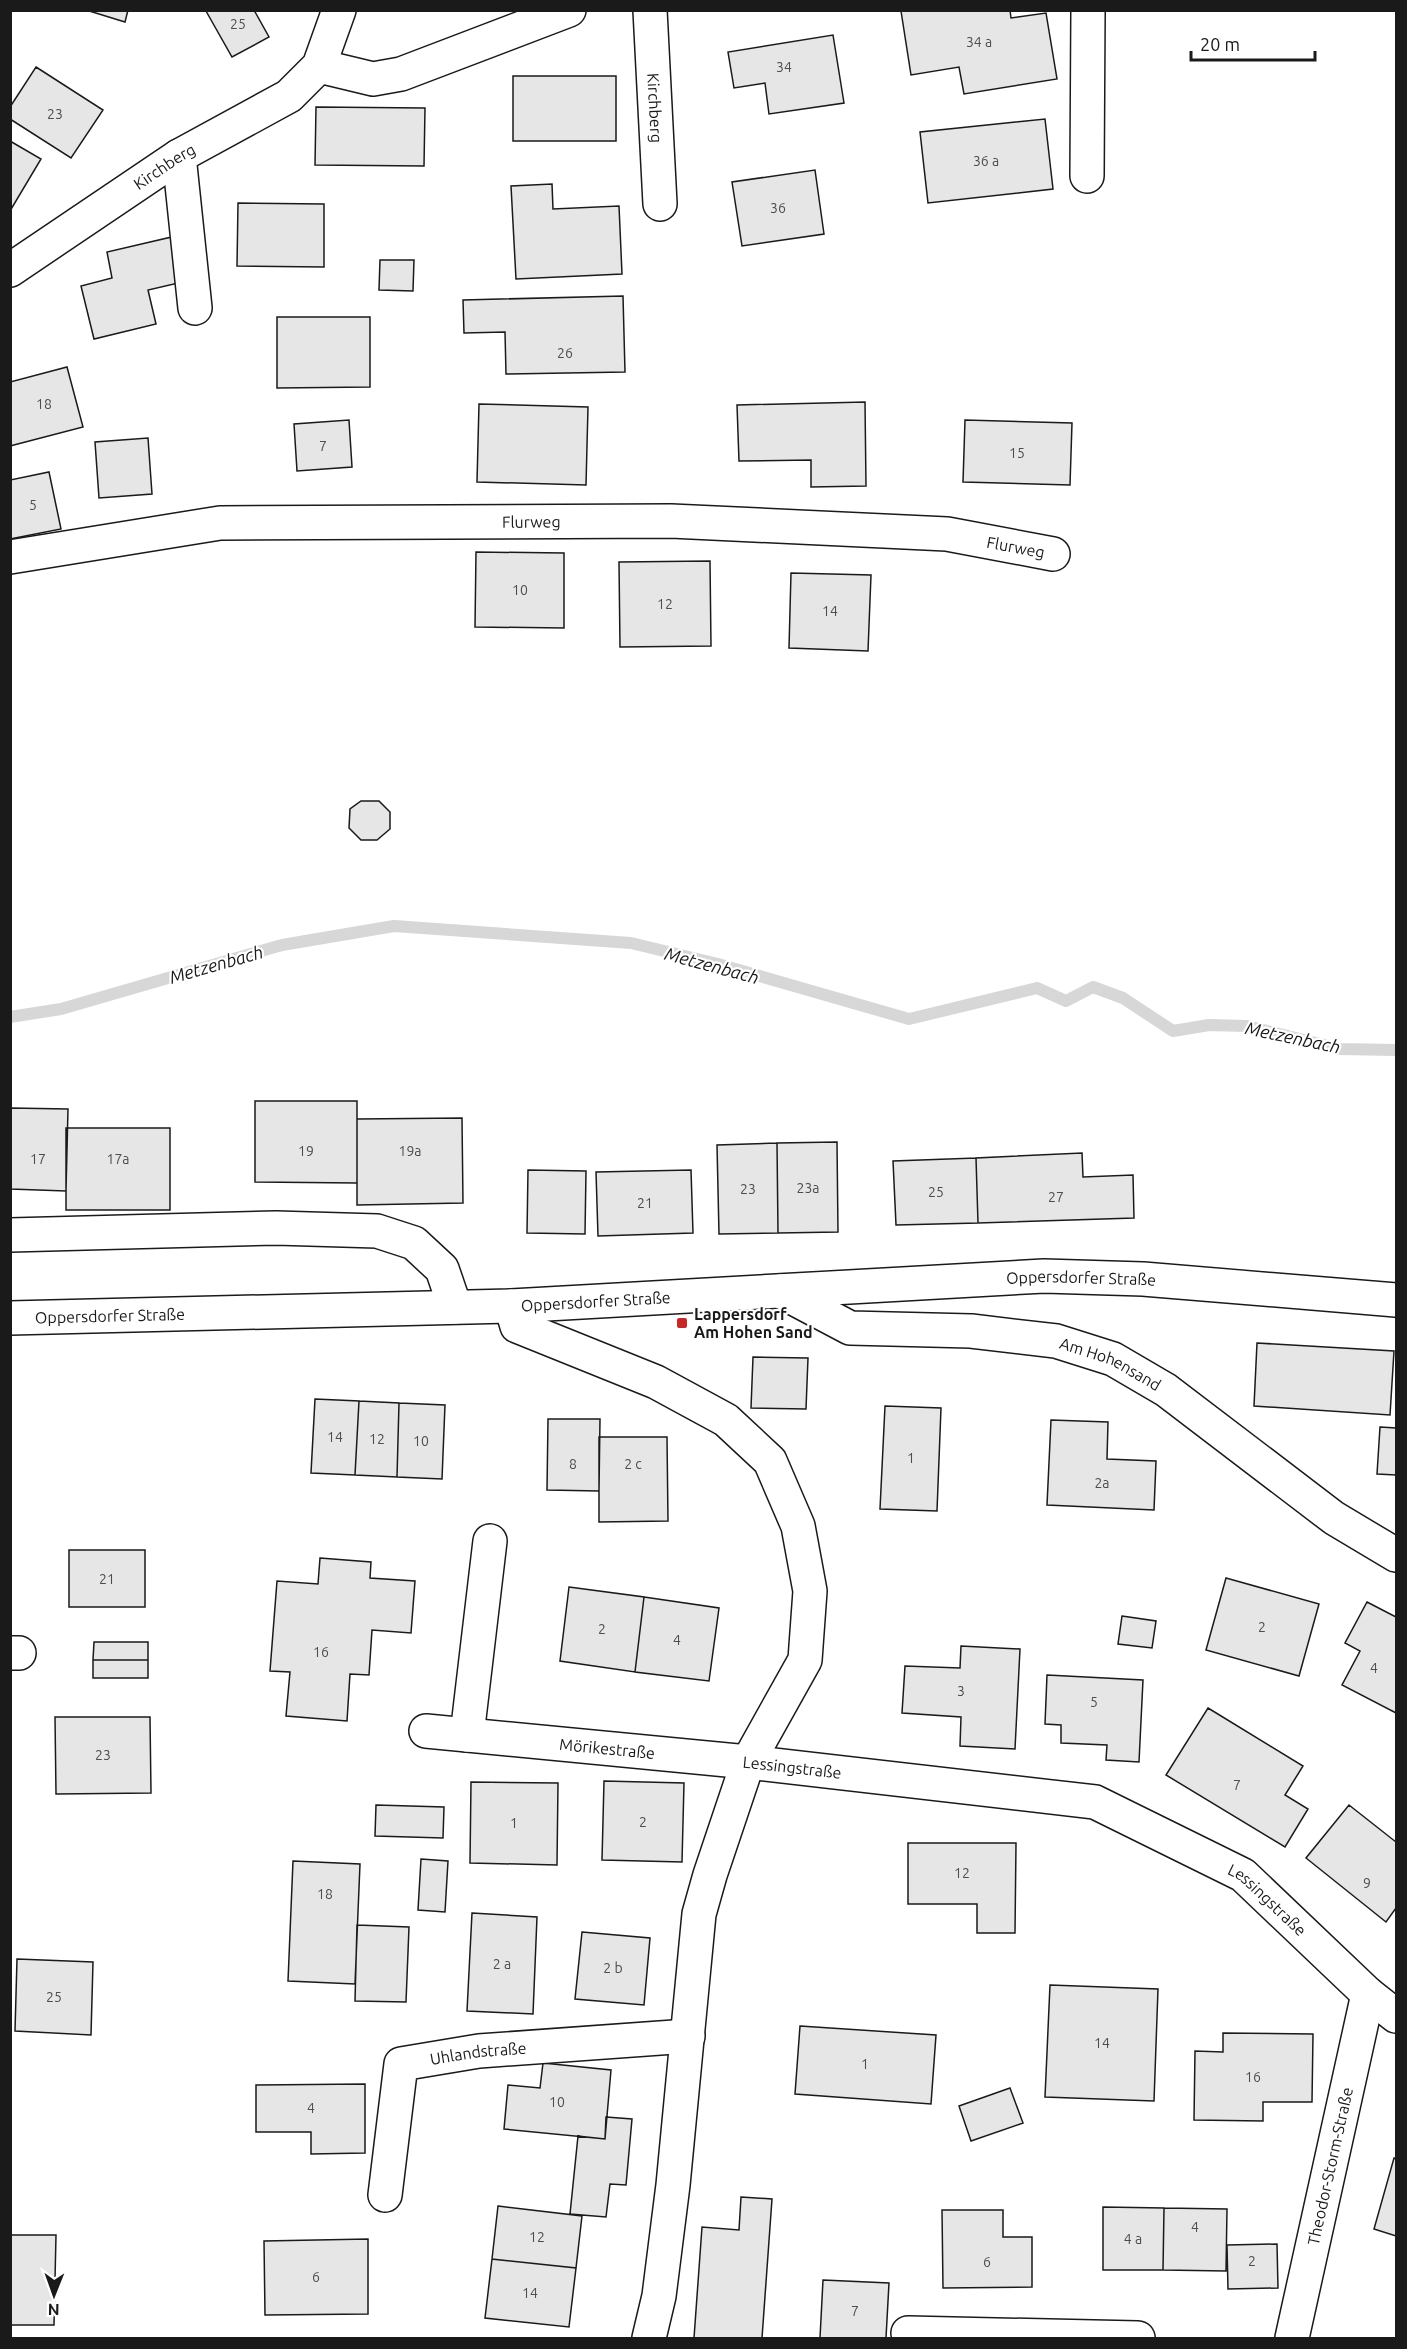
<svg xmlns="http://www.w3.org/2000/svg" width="1407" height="2349" viewBox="0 0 1407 2349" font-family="Ubuntu,sans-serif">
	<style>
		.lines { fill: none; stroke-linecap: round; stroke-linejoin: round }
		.stream { stroke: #d7d7d7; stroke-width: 12 }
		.building { fill: #e6e6e6; stroke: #1a1a1a; stroke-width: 1.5 }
		.minor-casing { stroke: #1a1a1a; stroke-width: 36 }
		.minor { stroke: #fff; stroke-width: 33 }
		.poi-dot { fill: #c62828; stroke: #fff; stroke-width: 2 }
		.labels { text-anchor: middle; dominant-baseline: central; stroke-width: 4.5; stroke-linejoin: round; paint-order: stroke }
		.number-label { font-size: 14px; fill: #4d4d4d }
		.street-label { font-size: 16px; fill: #1a1a1a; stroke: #fff }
		.poi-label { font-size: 16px; font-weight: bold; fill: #1a1a1a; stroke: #fff; text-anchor: start }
		.water-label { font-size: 18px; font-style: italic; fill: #1a1a1a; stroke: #fff }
	</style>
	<rect width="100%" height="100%" fill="#fff"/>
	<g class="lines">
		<!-- stream -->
		<path class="stream" d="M10,1017l51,-8 221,-64 112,-19 237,17 87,21 191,55 128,-31 29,13 27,-14 30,11 50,33 36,-6 38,1 93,23 56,1"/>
	</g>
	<!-- building -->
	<path class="building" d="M86,10h42l-3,12z
		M254,10l15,27 -37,20 -26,-46z
		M1010,10l1,8 35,-5 11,66 -93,15 -5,-27 -48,8 -10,-64z
		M833,35l11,68 -75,11 -4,-31 -31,5 -6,-36z
		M36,67l67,43 -32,48 -61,-39v-12z
		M513,76h103v65h-103z
		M316,107l109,1 -1,58 -109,-1z
		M1045,119l8,70 -125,14 -8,-71z
		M10,141l31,18 -31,52z
		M815,170l9,64 -82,12 -10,-64z
		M552,184l1,25 66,-3 3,68 -106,5 -5,-93z
		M238,203l86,1v63l-87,-1z
		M176,236l11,45 -39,9 8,34 -62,15 -13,-53 31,-8 -5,-26z
		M380,260h34l-1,31 -34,-1z
		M623,296l2,76 -119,2 -1,-42 -41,1 -1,-33z
		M277,317h93v70l-93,1z
		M67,367l16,60 -73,19v-64z
		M865,402l1,84 -55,1v-27l-72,1 -2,-56z
		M479,404l109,3 -2,78 -109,-3z
		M349,420l3,47 -55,4 -3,-47z
		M965,420l107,3 -2,62 -107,-3z
		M148,438l4,56 -53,4 -4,-56z
		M49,472l12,57 -51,10v-59z
		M476,552l88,1v75l-89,-1z
		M710,561l1,85 -91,1 -1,-85z
		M791,573l80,2 -3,76 -79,-3z
		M361,801h18l11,11v17l-13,11h-16l-12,-12 1,-19z
		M255,1101h102v82l-102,-1z
		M10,1108l58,1 -2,82 -56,-2z
		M462,1118l1,85 -106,2v-86z
		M66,1128h104v82h-104z
		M837,1142l1,90 -60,1 -1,-90z
		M777,1143l1,90 -59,1 -2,-89z
		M1082,1153l1,24 50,-2 1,43 -156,5 -2,-65z
		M976,1158l2,65 -82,2 -3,-64z
		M528,1170l58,1 -1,63 -58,-1z
		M691,1170l2,63 -95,3 -2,-64z
		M1257,1343l137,8 -4,64 -136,-9z
		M753,1357l55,1 -2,51 -55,-1z
		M315,1399l44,2 -4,74 -44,-2z
		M359,1401l40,2 -2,74 -42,-2z
		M399,1403l46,2 -3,74 -45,-2z
		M885,1406l56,2 -4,103 -57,-2z
		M548,1419h52l-1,72 -52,-1z
		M1051,1420l57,2 -1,37 49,2 -2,49 -107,-5z
		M1380,1427l16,1v47l-19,-1z
		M599,1437h68l1,84 -69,1z
		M69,1550h76v57h-76z
		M320,1558l51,4 -1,16 45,3 -4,52 -39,-3 -3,45 -19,-1 -3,47 -61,-5 4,-44 -20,-1 7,-90 41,3z
		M1226,1578l93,26 -20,72 -93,-26z
		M569,1587l75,10 -9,75 -75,-11z
		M644,1597l75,11 -10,73 -74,-9z
		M1367,1602l29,15v96l-54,-28 18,-34 -15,-8z
		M1122,1616l34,5 -4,27 -34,-4z
		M94,1642h54v18h-55z
		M961,1646l59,3 -5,100 -55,-3 1,-29 -59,-4 3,-47 55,2z
		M93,1660h55v18h-55z
		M1047,1675l96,5 -4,82 -33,-2 1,-15 -46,-2v-18l-16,-1z
		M1208,1708l95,58 -18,29 23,14 -23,38 -119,-72z
		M55,1717h95l1,76 -95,1z
		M604,1781l80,2 -2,79 -80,-2z
		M471,1782l87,1 -1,82 -87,-2z
		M376,1805l68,2 -1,31 -68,-2z
		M1349,1805l47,37v66l-10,14 -80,-64z
		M908,1843h108l-1,90h-38v-29h-69z
		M421,1859l27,2 -3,51 -27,-2z
		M293,1861l67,3 -5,120 -67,-3z
		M472,1913l65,4 -4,97 -66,-3z
		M357,1925l52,2 -3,75 -51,-1z
		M582,1932l68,6 -6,67 -69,-6z
		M17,1959l76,3 -2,73 -76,-4z
		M1050,1985l108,4 -4,112 -109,-4z
		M800,2026l136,9 -5,69 -136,-10z
		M1223,2033l90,1 -1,68h-49v19l-69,-1 1,-69 28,1z
		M543,2063l68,7 -6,69 -101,-10 4,-44 32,3z
		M365,2084v69l-54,1v-22h-55v-47z
		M1010,2088l13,35 -52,18 -12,-35z
		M606,2117l26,2 -6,66 -16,-1 -4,33 -36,-3 8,-78 27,3z
		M1394,2158l2,1v77l-22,-7z
		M741,2197l31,2 -10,139h-68l8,-111 37,3z
		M498,2206l84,10 -6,52 -84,-9z
		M1103,2207l61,1 -1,62h-60z
		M1164,2208l63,1 -1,62 -63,-1z
		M942,2210h61v27h29v50l-89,1z
		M10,2235h46l-2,90h-44z
		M368,2239v75l-103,1 -1,-74z
		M1277,2244l1,44 -50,1 -1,-44z
		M492,2259l84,9 -7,59 -84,-9z
		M823,2280l66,3 -3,55h-66z"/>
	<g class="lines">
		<!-- minor casing -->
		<g class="minor-casing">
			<g id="minor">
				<path id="s1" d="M650,10l10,194"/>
				<path d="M319,66l54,13 28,-5 168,-64"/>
				<path d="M179,156l16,152"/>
				<path d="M1087,176l1,-166"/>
				<path id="s2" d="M10,270l169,-114 110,-60 30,-30 20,-56"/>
				<path id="s3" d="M10,557l210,-34 451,-2 276,13 106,20"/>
				<path d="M10,1235l266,-7 101,3 37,12 28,26 13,38"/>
				<path id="s4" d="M780,1291l70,37 121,3 85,10 57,18 53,31 168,128 62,37"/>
				<path d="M511,1306l6,20 139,56 70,38 44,41 28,65 12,65 -5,69 -57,102 -38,113 -11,39 -26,271 -14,111 -10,42"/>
				<path id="s5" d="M10,1318l501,-12 533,-30 99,3 253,21"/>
				<path d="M10,1653h9"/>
				<path id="s6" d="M426,1731l322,31 347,40 148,73 125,119 28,22"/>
				<path d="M467,1735l23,-194"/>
				<path id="s7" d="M385,2195l16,-131 78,-13 209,-15"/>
				<path d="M908,2333l230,5"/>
				<path id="s8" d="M1292,2338l76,-344"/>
			</g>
		</g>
		<!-- minor -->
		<use href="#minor" class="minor"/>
	</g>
	<!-- markers -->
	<rect class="poi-dot" x="676" y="1317" width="12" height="12" rx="3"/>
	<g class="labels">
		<!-- number labels -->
		<g class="number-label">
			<text x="238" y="24">25</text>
			<text x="979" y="42">34 a</text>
			<text x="784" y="67">34</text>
			<text x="55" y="114">23</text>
			<text x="986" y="161">36 a</text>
			<text x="778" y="208">36</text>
			<text x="565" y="353">26</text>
			<text x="44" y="404">18</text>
			<text x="323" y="446">7</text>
			<text x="1017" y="453">15</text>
			<text x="33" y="505">5</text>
			<text x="520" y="590">10</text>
			<text x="665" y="604">12</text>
			<text x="830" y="611">14</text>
			<text x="306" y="1151">19</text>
			<text x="410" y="1151">19a</text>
			<text x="38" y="1159">17</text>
			<text x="118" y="1159">17a</text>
			<text x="808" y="1188">23a</text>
			<text x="748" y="1189">23</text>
			<text x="936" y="1192">25</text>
			<text x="1056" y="1197">27</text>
			<text x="645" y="1203">21</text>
			<text x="335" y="1437">14</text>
			<text x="377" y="1439">12</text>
			<text x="421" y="1441">10</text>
			<text x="911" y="1458">1</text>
			<text x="573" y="1464">8</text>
			<text x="633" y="1464">2 c</text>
			<text x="1102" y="1483">2a</text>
			<text x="107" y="1579">21</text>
			<text x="1262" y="1627">2</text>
			<text x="602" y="1629">2</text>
			<text x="677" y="1640">4</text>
			<text x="321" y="1652">16</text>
			<text x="1374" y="1668">4</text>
			<text x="961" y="1691">3</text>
			<text x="1094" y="1702">5</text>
			<text x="103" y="1755">23</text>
			<text x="1237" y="1785">7</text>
			<text x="643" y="1822">2</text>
			<text x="514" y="1823">1</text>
			<text x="962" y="1873">12</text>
			<text x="1367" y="1883">9</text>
			<text x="325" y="1894">18</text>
			<text x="502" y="1964">2 a</text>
			<text x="613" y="1968">2 b</text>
			<text x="54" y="1997">25</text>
			<text x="1102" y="2043">14</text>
			<text x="865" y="2064">1</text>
			<text x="1253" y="2077">16</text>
			<text x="557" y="2102">10</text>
			<text x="311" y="2108">4</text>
			<text x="1195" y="2227">4</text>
			<text x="537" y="2237">12</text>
			<text x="1133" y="2239">4 a</text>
			<text x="1252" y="2261">2</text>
			<text x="987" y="2262">6</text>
			<text x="316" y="2277">6</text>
			<text x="530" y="2293">14</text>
			<text x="855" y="2311">7</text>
		</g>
		<!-- street labels -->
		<g class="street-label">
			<text stroke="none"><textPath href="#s1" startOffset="98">Kirchberg</textPath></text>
			<text stroke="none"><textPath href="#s2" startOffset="186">Kirchberg</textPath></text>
			<text stroke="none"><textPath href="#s3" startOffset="524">Flurweg</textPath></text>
			<text stroke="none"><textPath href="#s3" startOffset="1010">Flurweg</textPath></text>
			<text stroke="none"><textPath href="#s5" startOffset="1072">Oppersdorfer Straße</textPath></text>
			<text stroke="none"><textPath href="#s5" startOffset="586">Oppersdorfer Straße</textPath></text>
			<text stroke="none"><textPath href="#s5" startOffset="100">Oppersdorfer Straße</textPath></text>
			<text stroke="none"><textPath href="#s4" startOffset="345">Am Hohensand</textPath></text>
			<text stroke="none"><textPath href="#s6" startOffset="182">Mörikestraße</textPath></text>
			<text stroke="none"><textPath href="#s6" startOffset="368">Lessingstraße</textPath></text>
			<text stroke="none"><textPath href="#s6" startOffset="872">Lessingstraße</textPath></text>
			<text stroke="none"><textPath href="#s7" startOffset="210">Uhlandstraße</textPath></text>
			<text stroke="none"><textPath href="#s8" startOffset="176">Theodor-Storm-Straße</textPath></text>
		</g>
		<!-- poi labels -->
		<g class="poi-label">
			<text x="694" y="1314">Lappersdorf<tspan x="694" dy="18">Am Hohen Sand</tspan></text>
		</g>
		<!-- water labels -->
		<g class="water-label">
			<text transform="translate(216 964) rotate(-16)">Metzenbach</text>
			<text transform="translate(712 965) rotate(15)">Metzenbach</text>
			<text transform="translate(1293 1037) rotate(12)">Metzenbach</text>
		</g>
	</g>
	<!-- border -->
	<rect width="1407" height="2349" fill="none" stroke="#1a1a1a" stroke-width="24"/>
	<!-- north arrow -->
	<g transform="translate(54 2295) rotate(181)" stroke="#ffffff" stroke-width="4.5" paint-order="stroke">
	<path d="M0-4.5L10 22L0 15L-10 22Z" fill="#1a1a1a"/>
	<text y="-9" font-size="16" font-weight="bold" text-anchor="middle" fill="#1a1a1a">N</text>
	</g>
	<!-- scale -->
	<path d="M1191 51v9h124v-9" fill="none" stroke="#1a1a1a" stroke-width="3"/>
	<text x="1200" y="51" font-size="18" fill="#1a1a1a" stroke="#ffffff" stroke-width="4.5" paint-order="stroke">20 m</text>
</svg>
